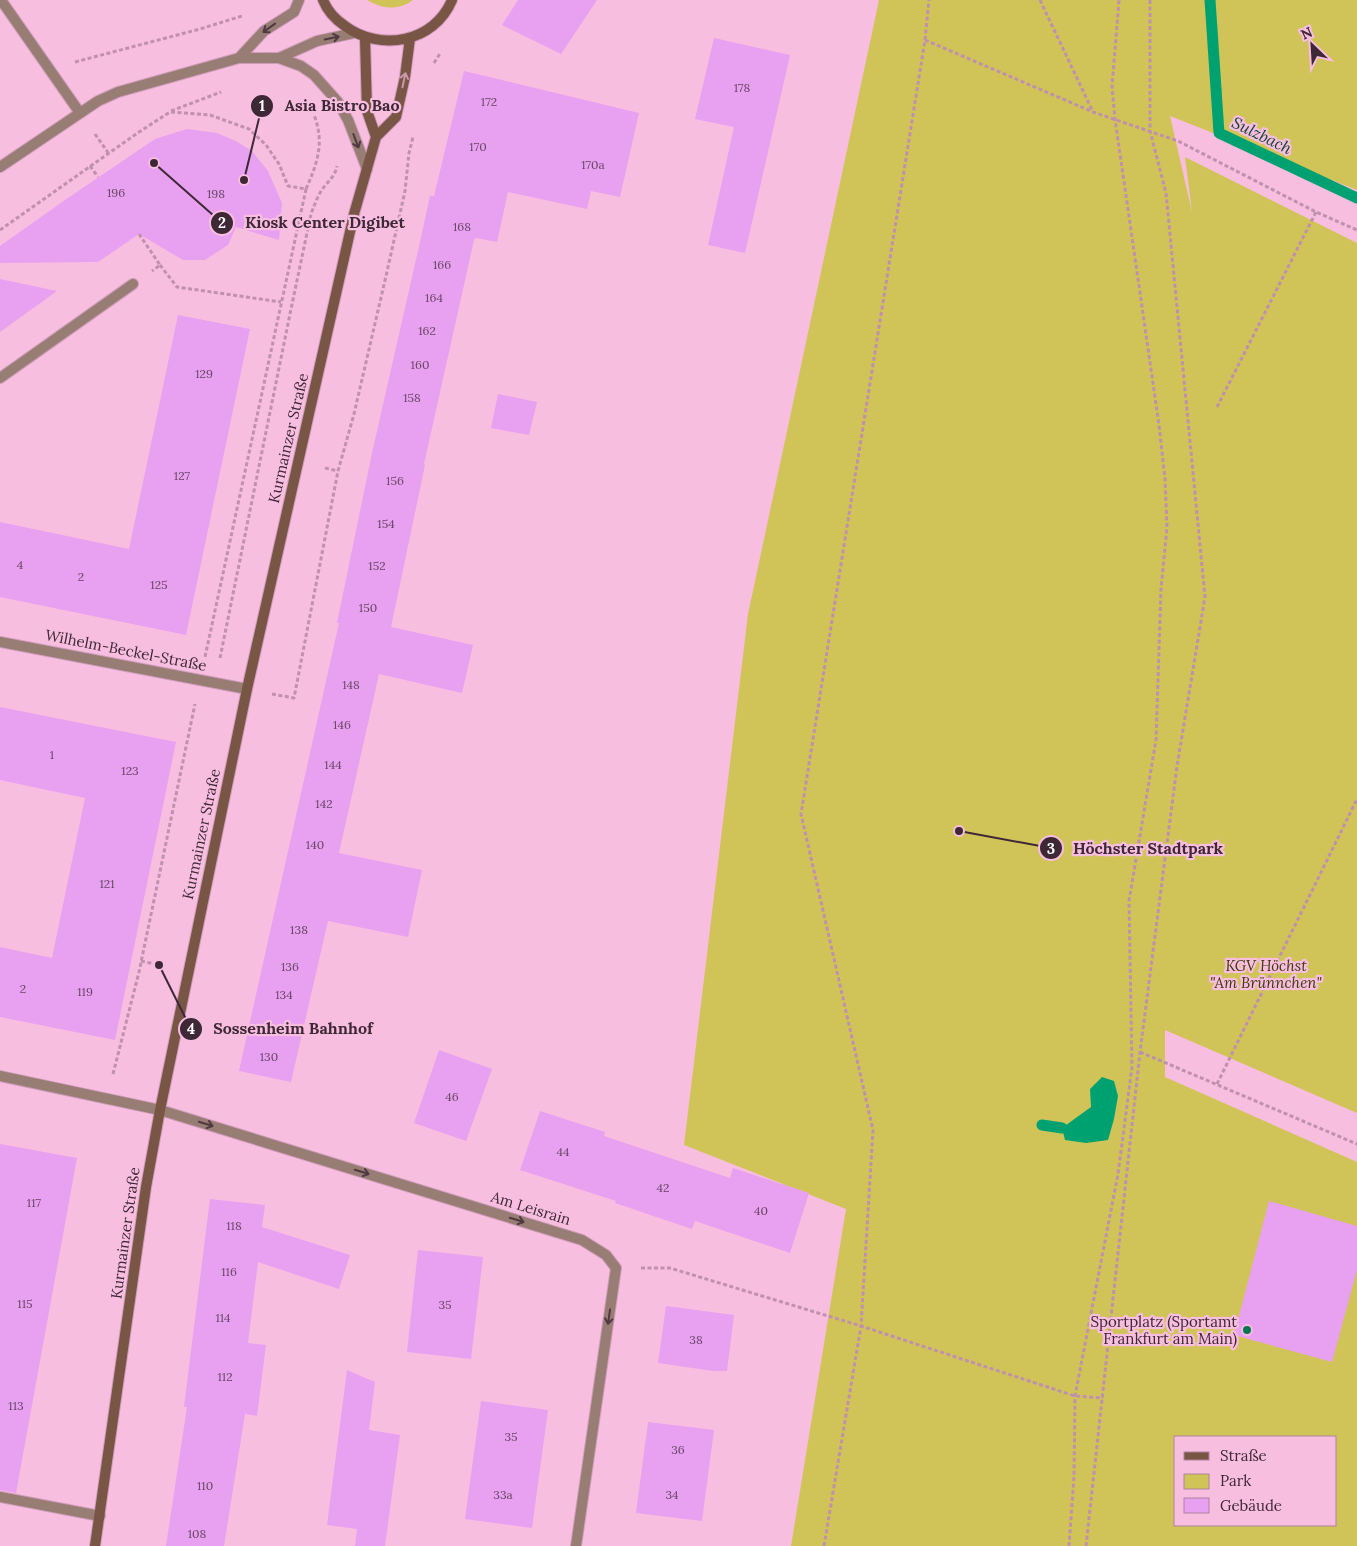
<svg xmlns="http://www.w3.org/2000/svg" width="1357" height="1546" viewBox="0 0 1357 1546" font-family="Lora,serif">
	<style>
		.green { fill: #d0c458; fill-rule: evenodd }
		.water { fill: #00a171 }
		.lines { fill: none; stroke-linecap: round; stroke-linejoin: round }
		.stream { stroke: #00a171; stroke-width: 11 }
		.building { fill: #e8a0f1 }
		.minor-casing { stroke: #cf9dba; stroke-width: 12 }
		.tertiary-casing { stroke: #cf9dba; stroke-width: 12 }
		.secondary-casing { stroke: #cf9dba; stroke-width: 12 }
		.path { stroke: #c091ad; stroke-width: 3; stroke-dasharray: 4 2.5; stroke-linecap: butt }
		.minor { stroke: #977d73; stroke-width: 10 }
		.tertiary { stroke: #977d73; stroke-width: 10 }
		.secondary { stroke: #795546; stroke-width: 10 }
		.oneway { stroke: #503941 }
		.oneway2 { stroke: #c9a }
		.poi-dot { fill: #027752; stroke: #f8bee0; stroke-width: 2 }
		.labels { text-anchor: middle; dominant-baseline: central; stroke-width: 4.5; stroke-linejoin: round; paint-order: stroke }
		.number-label { font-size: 12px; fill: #684664 }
		.street-label { font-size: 15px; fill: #3e2835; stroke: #f8bee0 }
		.park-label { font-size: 15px; font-style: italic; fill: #3f3a08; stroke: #f8bee0 }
		.poi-label { font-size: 15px; fill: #3e2835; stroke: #f8bee0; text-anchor: end }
		.water-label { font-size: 16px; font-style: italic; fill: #104530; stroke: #f8bee0 }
		.leader { fill: none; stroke: #3e2835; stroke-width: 2 }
		.callout-dot { fill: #3e2835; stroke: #f8bee0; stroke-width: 2 }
		.mark-label { font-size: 15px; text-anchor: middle; font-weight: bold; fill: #fff }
		.callout-label { font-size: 16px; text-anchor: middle; font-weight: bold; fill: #3e2835; stroke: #f8bee0; stroke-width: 4.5; stroke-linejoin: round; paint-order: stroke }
	</style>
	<rect width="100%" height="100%" fill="#f8bee0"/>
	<!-- green -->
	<path class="green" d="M367,0h46c-15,11 -31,9 -46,0z
		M879,0h478v190l-187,-74 22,96 -7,-55 172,86v870l-192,-83v47l192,85v384h-566l55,-337 -162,-64 64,-531zM1176,1437h160v88h-160z"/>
	<!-- water -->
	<path class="water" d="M1102,1077l12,4 4,15 -4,23 -6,21 -22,3 -21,-3 -3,-12 29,-21 -1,-18z"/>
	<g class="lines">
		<!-- stream -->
		<path class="stream" d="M1210,0l9,133 138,65
			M1042,1125l20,3"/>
	</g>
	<!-- building -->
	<path class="building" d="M518,0h79l-36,54 -59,-29z
		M714,38l76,17 -45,198 -37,-8 26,-118 -39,-8z
		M464,71l175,42 -19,84 -29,-6 -4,18 -79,-17 -11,50 -21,-4 -2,2 -50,224 1,1 -34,162 82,18 -11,48 -83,-19 -40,179 83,17 -14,67 -80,-16 -37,161 -52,-11 100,-448h-2l35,-170 48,-211 10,-46h4z
		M187,129l30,4 19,8 16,10 16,20 14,32 -3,37 -43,-13 -8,18 -23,15h-22l-44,-26 -41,28 -98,1v-17l65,-46 90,-61z
		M0,279l57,12 -57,41z
		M178,315l72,14 -64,306 -186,-38v-75l129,27z
		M498,394l39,8 -8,33 -38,-7z
		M0,707l176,35 -61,298 -115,-23v-70l52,11 33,-160 -85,-18z
		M439,1050l53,19 -26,72 -52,-18z
		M540,1111l65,21 -1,4 126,42 3,-10 76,25 -19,60 -95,-32 -3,8 -77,-26 1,-2 -96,-31z
		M0,1144l77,14 -61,335 -16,-3z
		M210,1199l55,6 -3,22 88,28 -11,34 -81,-27 -10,81 18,2 -9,71 -12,-2 -21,132h-58l21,-139h-3z
		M1269,1201l88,25v44l-25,92 -98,-27z
		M418,1250l65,7 -12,102 -64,-7z
		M666,1306l68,9 -7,56h-14l-55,-8z
		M347,1370l28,12 -6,48 31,5 -15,111h-30l2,-17 -30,-4z
		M481,1401l67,9 -16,118 -67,-9z
		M648,1422l66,8 -12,91 -66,-8z"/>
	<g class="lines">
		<!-- minor casing -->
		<g class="minor-casing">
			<path id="minor" d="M1,0l79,113
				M0,378l133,-94
				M0,642l247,47
				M0,1076l160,34 422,130 24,15 10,13 -40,278
				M0,1497l100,19"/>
		</g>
		<!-- tertiary casing -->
		<g class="tertiary-casing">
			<path id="tertiary" d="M239,58l25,-27 30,-19 5,-12
				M279,58l22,8 13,9 24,27 10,18 19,49
				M0,167l98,-66 20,-9 121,-34h40l38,-17 37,-8"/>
		</g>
		<!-- secondary casing -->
		<g class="secondary-casing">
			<path id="secondary" d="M323,0c4,10 13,20 22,26 35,26 89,17 107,-26
				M365,38l2,73 9,26
				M95,1546l51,-359 14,-77 87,-421 107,-475 22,-77 20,-20 9,-40 5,-39"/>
		</g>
		<!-- path -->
		<path class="path" d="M1040,0l53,112
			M925,40l168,72 85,29 138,71 41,18
			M75,62l125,-33 42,-13
			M434,63l7,-11
			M171,111l50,-19
			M95,134l14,20
			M90,166l8,11
			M306,189c11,-25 19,-46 8,-74
			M0,230l139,-98 31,-20 40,3 39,14 17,16 13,19 9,22 18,3 -101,468
			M139,234l21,31 -8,6
			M160,265l17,22 104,15
			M1217,407l99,-195
			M325,468l13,3
			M220,658l71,-349 20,-95c3,-8 6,-16 10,-23 6,-9 14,-14 16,-25
			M272,694l22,4 44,-227 16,-57 32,-138 19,-85 4,-38 4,-16
			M141,961l18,4
			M1140,1052l217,92
			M113,1074l26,-102 56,-268
			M1217,1084l140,-285
			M641,1268h29l191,58 214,70 28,2
			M824,1546l37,-220 12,-196 -72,-316 124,-774 4,-40
			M1069,1546l5,-69 1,-81 43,-222 14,-107 -3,-166 27,-161 5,-151 6,-62 -2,-48 -6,-54 -44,-306 -3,-32 7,-87
			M1086,1546l54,-494 37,-286 28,-169 -39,-404 -16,-62v-131"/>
		<!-- minor -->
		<use href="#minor" class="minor"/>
		<!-- tertiary -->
		<use href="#tertiary" class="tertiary"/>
		<!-- secondary -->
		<use href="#secondary" class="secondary"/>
	</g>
	<!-- one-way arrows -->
	<defs><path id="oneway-shaft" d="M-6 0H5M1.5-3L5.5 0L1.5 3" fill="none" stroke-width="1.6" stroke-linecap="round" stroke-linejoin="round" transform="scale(1.25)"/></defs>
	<g class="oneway">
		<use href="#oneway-shaft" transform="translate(269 28) rotate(144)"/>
		<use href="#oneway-shaft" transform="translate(332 38) rotate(-12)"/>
		<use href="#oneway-shaft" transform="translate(356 141) rotate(69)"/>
		<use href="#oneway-shaft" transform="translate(206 1124) rotate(17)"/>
		<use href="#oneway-shaft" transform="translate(362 1172) rotate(17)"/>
		<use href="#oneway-shaft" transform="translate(517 1220) rotate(17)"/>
		<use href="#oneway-shaft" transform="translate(609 1317) rotate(98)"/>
	</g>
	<use class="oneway2" href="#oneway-shaft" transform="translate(404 80) rotate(-78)"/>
	<!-- markers -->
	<circle class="poi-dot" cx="1247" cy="1330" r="5"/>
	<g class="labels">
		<!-- number labels -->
		<g class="number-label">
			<text x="742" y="87">178</text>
			<text x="489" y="101">172</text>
			<text x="478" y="146">170</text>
			<text x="593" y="164">170a</text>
			<text x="116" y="192">196</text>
			<text x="216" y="193">198</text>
			<text x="462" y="226">168</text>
			<text x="442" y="264">166</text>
			<text x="434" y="297">164</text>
			<text x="427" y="330">162</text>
			<text x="420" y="364">160</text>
			<text x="204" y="373">129</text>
			<text x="412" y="397">158</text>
			<text x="182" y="475">127</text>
			<text x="395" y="480">156</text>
			<text x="386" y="523">154</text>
			<text x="20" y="564">4</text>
			<text x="377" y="565">152</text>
			<text x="81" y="576">2</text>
			<text x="159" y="584">125</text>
			<text x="368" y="607">150</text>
			<text x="351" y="684">148</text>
			<text x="342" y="724">146</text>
			<text x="52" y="754">1</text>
			<text x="333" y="764">144</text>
			<text x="130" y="770">123</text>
			<text x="324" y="803">142</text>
			<text x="315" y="844">140</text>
			<text x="107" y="883">121</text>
			<text x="299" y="929">138</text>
			<text x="290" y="966">136</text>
			<text x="23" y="988">2</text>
			<text x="85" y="991">119</text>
			<text x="284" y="994">134</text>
			<text x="269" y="1056">130</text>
			<text x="452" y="1096">46</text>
			<text x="563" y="1151">44</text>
			<text x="663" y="1187">42</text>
			<text x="34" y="1202">117</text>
			<text x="761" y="1210">40</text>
			<text x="234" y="1225">118</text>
			<text x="229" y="1271">116</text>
			<text x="25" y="1303">115</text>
			<text x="445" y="1304">35</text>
			<text x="223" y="1317">114</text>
			<text x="696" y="1339">38</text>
			<text x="225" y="1376">112</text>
			<text x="16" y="1405">113</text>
			<text x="511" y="1436">35</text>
			<text x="678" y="1449">36</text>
			<text x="205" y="1485">110</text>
			<text x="503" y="1494">33a</text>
			<text x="672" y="1494">34</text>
			<text x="197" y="1533">108</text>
		</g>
		<!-- street labels -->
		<g class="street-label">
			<text transform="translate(288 438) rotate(-77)">Kurmainzer Straße</text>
			<text transform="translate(126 650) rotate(11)">Wilhelm-Beckel-Straße</text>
			<text transform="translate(201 834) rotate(-78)">Kurmainzer Straße</text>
			<text transform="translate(531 1208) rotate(17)">Am Leisrain</text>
			<text transform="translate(125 1233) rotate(-82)">Kurmainzer Straße</text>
		</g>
		<!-- park labels -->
		<g class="park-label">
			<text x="1266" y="965">KGV Höchst<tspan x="1266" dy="17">"Am Brünnchen"</tspan></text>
		</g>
		<!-- poi labels -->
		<g class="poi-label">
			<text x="1237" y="1321">Sportplatz (Sportamt<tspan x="1237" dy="17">Frankfurt am Main)</tspan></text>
		</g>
		<!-- water labels -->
		<g class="water-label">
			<text transform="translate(1262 135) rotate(26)">Sulzbach</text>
		</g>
	</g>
	<!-- callouts -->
	<path class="leader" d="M244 180L262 106M154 163L222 223M959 831L1051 848M159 965L191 1029"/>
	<g class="callout-dot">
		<circle cx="244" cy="180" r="5"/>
		<circle cx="154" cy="163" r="5"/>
		<circle cx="959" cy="831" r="5"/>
		<circle cx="159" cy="965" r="5"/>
		<circle cx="262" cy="106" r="12"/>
		<circle cx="222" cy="223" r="12"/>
		<circle cx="1051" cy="848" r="12"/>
		<circle cx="191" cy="1029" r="12"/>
	</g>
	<g class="mark-label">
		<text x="262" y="111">1</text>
		<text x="222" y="228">2</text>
		<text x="1051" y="854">3</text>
		<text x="191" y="1034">4</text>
	</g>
	<g class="callout-label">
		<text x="342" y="111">Asia Bistro Bao</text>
		<text x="325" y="228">Kiosk Center Digibet</text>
		<text x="1148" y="854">Höchster Stadtpark</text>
		<text x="293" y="1034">Sossenheim Bahnhof</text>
	</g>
	<!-- legend -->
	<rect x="1174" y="1436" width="162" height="90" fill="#f8bee0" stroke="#ae829c"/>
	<rect x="1184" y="1452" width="25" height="8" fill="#795546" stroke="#ae829c"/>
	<text x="1220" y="1461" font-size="15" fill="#3e2835">Straße</text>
	<rect x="1184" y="1474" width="25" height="15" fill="#d0c458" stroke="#ae829c"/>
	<text x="1220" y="1486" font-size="15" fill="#3e2835">Park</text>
	<rect x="1184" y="1498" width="25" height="15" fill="#e8a0f1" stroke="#ae829c"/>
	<text x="1220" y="1511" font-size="15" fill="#3e2835">Gebäude</text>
	<!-- north arrow -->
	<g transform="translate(1312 45) rotate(335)" stroke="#f8bee0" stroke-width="4" paint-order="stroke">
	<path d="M0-4L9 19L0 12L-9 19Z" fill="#3e2835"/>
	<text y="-8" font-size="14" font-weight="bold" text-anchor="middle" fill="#3e2835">N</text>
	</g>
</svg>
